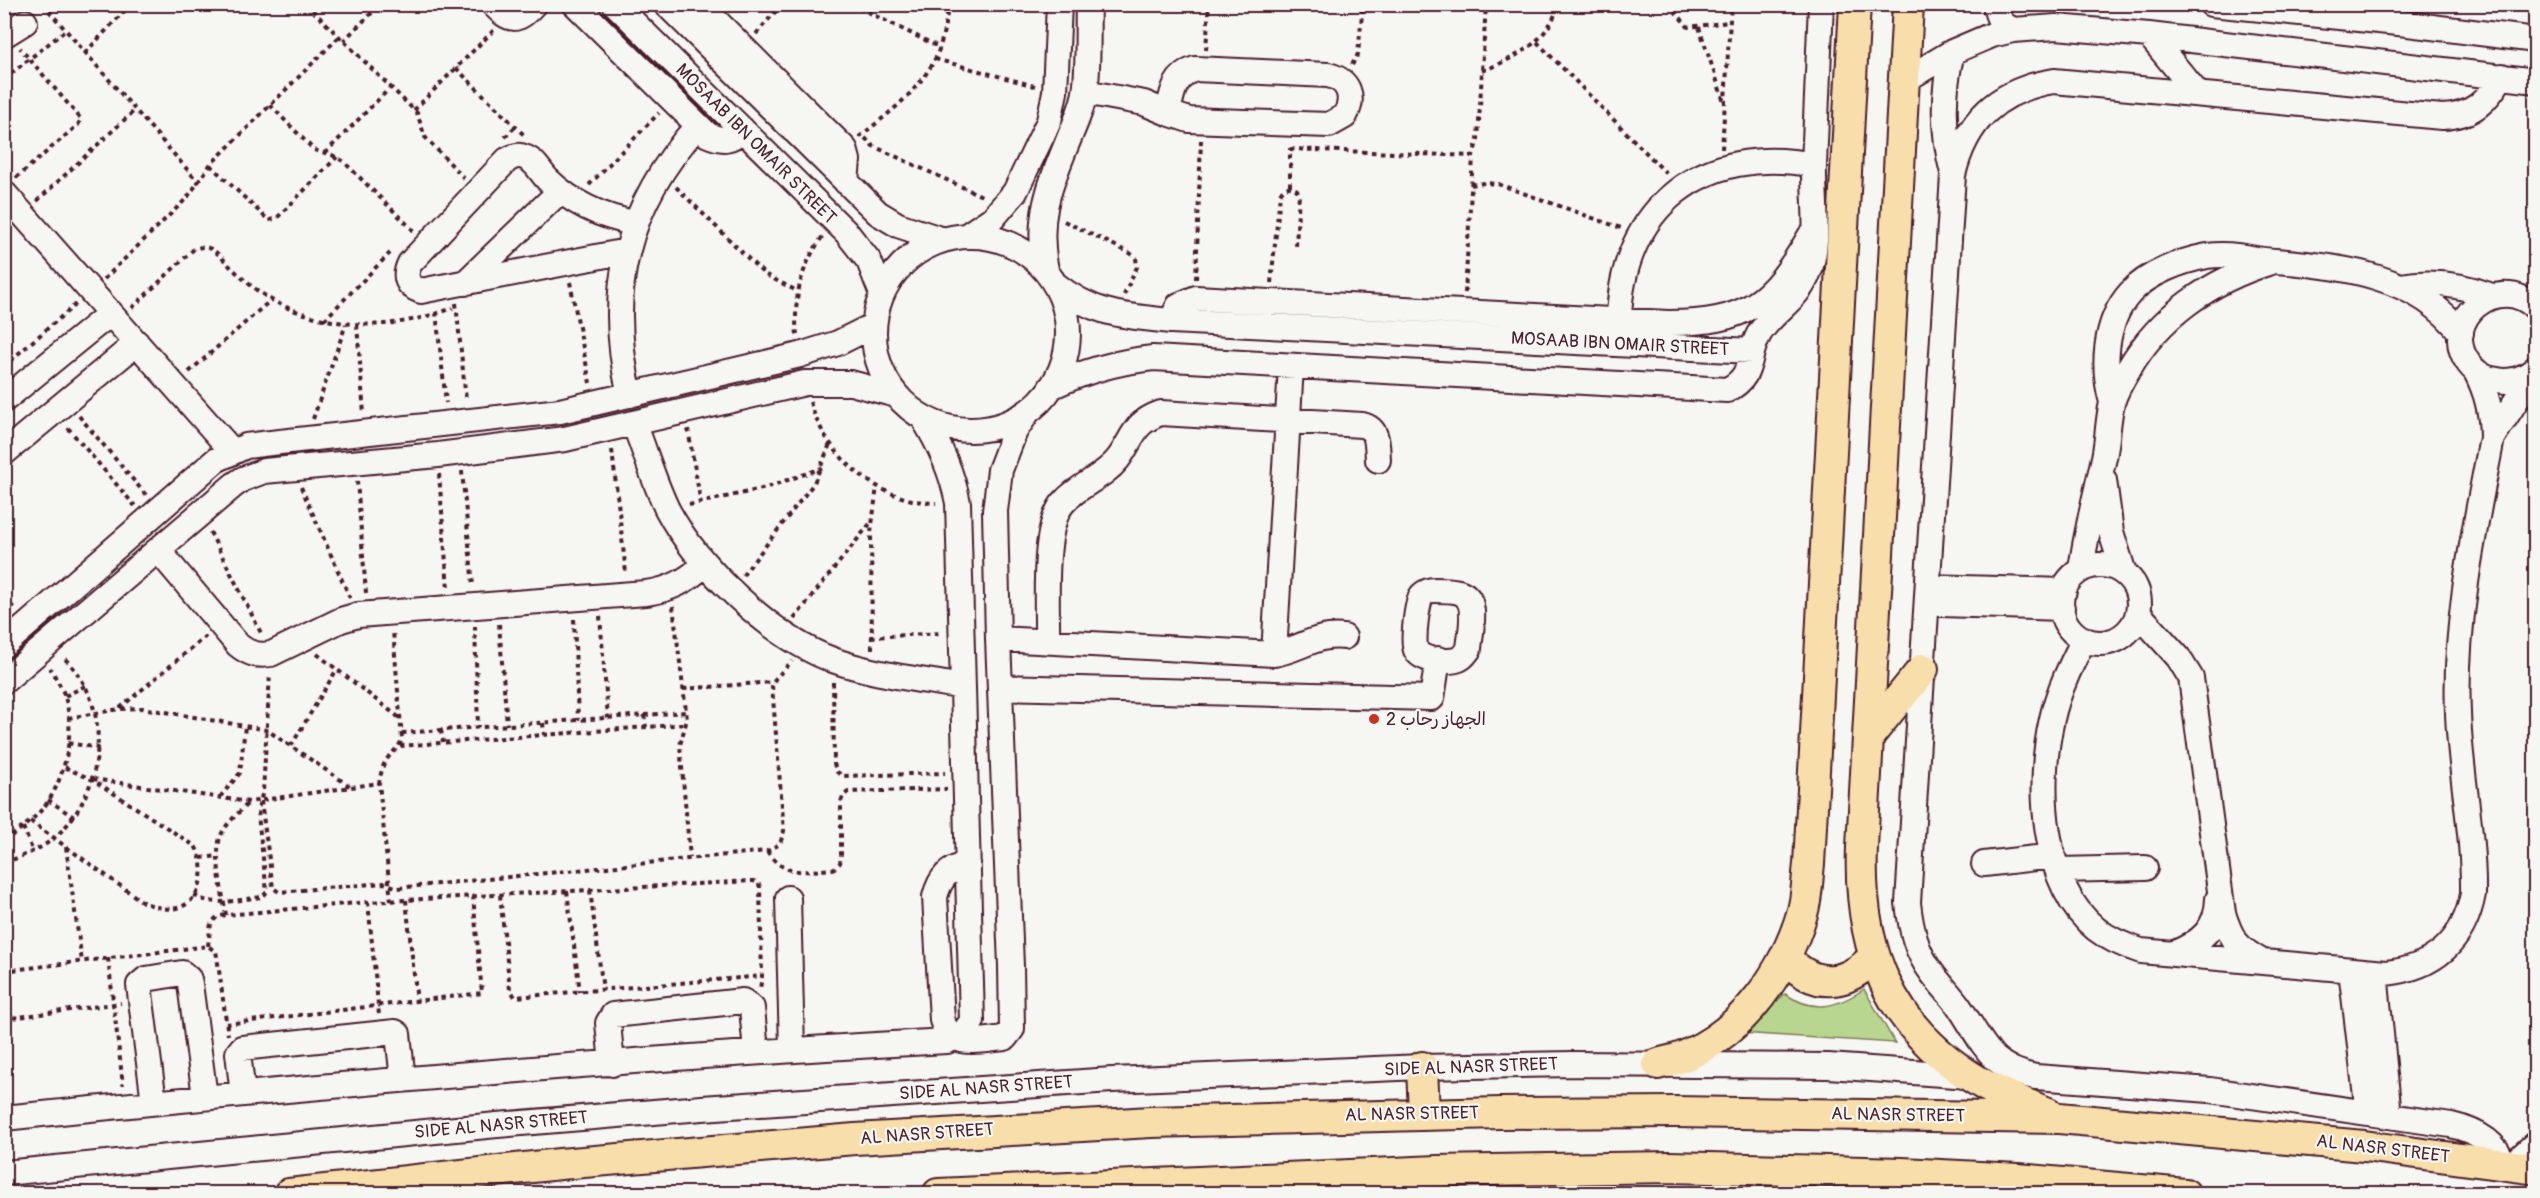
<svg xmlns="http://www.w3.org/2000/svg" width="2540" height="1198" viewBox="0 0 2540 1198" font-family="Pangolin,'Playpen Sans Arabic',sans-serif">
	<style>
		.green { fill: #b8d68f; stroke: #817a5d; stroke-width: 1.5 }
		.lines { fill: none; stroke-linecap: round; stroke-linejoin: round }
		.minor-casing { stroke: #4a1f2b; stroke-width: 28 }
		.major-casing { stroke: #4a1f2b; stroke-width: 34 }
		.path { stroke: #4a1f2b; stroke-width: 4; stroke-dasharray: 4.5 4.5; stroke-linecap: butt }
		.minor { stroke: #f6f6f2; stroke-width: 24 }
		.major { stroke: #f8deab; stroke-width: 30 }
		.poi-dot { fill: #c8321e; stroke: #f6f6f2; stroke-width: 2 }
		.labels { text-anchor: middle; dominant-baseline: central; stroke-width: 4.5; stroke-linejoin: round; paint-order: stroke }
		.street-label { font-size: 18px; fill: #4a1f2b; stroke: #f6f6f2 }
		.poi-label { font-size: 18px; fill: #4a1f2b; stroke: #f6f6f2; text-anchor: start }
	</style>
	<rect width="100%" height="100%" fill="#f6f6f2"/>
	<filter id="ink" filterUnits="userSpaceOnUse"><feTurbulence type="fractalNoise" baseFrequency=".0167" numOctaves="2"/><feDisplacementMap in="SourceGraphic" scale="12" xChannelSelector="R" yChannelSelector="G"/><feConvolveMatrix kernelMatrix="1 2 1 2 8 2 1 2 1" color-interpolation-filters="sRGB"/></filter>
	<g filter="url(#ink)">
		<!-- green -->
		<path class="green" d="M1864,989l31,54 -155,-10 45,-39c29,19 51,14 79,-5z"/>
		<g class="lines">
			<!-- minor casing -->
			<g class="minor-casing">
				<path id="minor" d="M493,4c17,18 24,19 41,0
					M575,4l133,131c14,6 24,6 34,-6
					M615,4l232,229 22,28 13,33
					M666,4l212,209 20,12 45,15
					M699,4l146,145 3,11 -2,22
					M1995,4c2,14 6,20 18,26
					M2211,4l197,20 128,16
					M4,35l21,-13
					M2149,35l48,58
					M1952,52c-10,41 -10,80 1,121
					M2502,76c-15,25 -29,40 -60,41l-388,-36c-56,9 -88,39 -101,94l-45,728c3,26 8,49 24,70 8,11 18,21 26,32 25,36 30,63 78,72l174,13 241,35c22,5 45,16 53,39
					M1905,80l47,-28 40,-17 21,-5 43,-3 93,8 387,46
					M1085,92l59,11 24,10c4,-20 6,-37 27,-44l133,6c21,5 27,22 17,41l-16,9 -140,-5 -21,-7
					M4,193l228,258
					M874 333a97 97 0 1 1 194 0a97 97 0 1 1-194 0Z
					M966,236l27,-18 22,-26 34,-71 6,-29 4,-88
					M627,251l-206,40c-14,-5 -18,-14 -11,-28l97,-103c6,-3 11,-6 17,-3 11,3 16,15 24,23 25,24 53,37 87,43
					M1046,270c-11,-53 4,-85 24,-134 6,-14 12,-28 15,-43 4,-29 2,-60 3,-89
					M465,283l95,-92
					M1056,285c38,30 69,31 115,36l581,30
					M2400,286c32,-6 61,-2 92,10
					M2536,308c-38,-38 -99,13 -67,56 7,9 17,15 28,16 14,3 29,-2 39,-12
					M1619,320c2,-113 85,-177 195,-155
					M1171,321l8,-16 17,-7 472,25c79,0 103,-20 142,-87
					M1051,387c33,-16 65,-25 102,-29l574,32c28,-14 19,-33 32,-56 14,-23 39,-34 49,-60 13,-30 5,-76 6,-109 2,-54 5,-107 7,-161
					M630,395c-25,-104 -4,-190 68,-270
					M4,400l107,-87
					M2112,402c-10,-34 -8,-80 18,-109 18,-20 51,-32 77,-37 27,-4 44,4 68,5 67,5 143,15 186,72
					M634,423c11,28 20,59 33,86 30,57 105,129 166,151 41,15 87,19 130,27
					M2492,438l44,-68
					M4,453l133,-110
					M2104,480l7,52 13,41
					M158,550l80,95c11,9 19,11 33,9l70,-34 17,-5 288,-22c24,-3 41,-12 59,-29
					M2061 604a39 39 0 1 1 78 0a39 39 0 1 1-78 0Z
					M2081,570c5,-37 14,-72 22,-108 5,-19 4,-39 9,-59 3,-11 10,-23 16,-33 31,-54 83,-90 143,-108
					M1928,587l136,4
					M1435,590c7,0 17,0 24,2 21,6 11,41 10,57 -3,4 -5,8 -10,10 -10,4 -38,2 -43,-9 -4,-7 1,-50 6,-55 4,-4 8,-5 13,-5z
					M1941,604l121,4
					M2138,613l40,44 13,21 32,235c8,26 14,35 38,48
					M998,639l276,15c25,-4 44,-21 70,-17
					M2084,639c-13,26 -26,52 -32,80 -15,64 -11,165 44,210 14,11 29,17 45,22l245,22c48,-5 78,-31 87,-79 1,-60 -13,-121 -15,-181 -4,-92 17,-185 34,-275 0,-25 -5,-46 -17,-68
					M1047,641c1,-35 -6,-114 17,-139 16,-18 39,-24 54,-43 16,-21 14,-36 43,-46l201,12c17,4 15,20 16,35
					M4,645l212,-185 30,-14 16,-2 298,-33 240,-56 38,-12 36,-18
					M1274,654l17,-288
					M4,681l230,-196 9,-6 21,-8 174,-16 127,-16 240,-56h46l45,12
					M1000,687l432,11 6,-39
					M968,863c-19,6 -28,14 -33,34l7,123c9,30 39,20 63,18l7,-9 -1,-63 -13,-327 -3,-128 5,-41 15,-39 12,-18
					M1984,864l69,-8
					M2059,870l86,-2
					M788,898l4,151
					M2175,953c26,-11 42,-24 43,-54
					M2351,970l17,143
					M2375,972l14,144
					M612,1064l-4,-41 5,-8 130,-14 9,7 4,44
					M243,1094l-5,-41 4,-5 153,-16 3,2 5,46
					M154,1102l-15,-117 7,-6 36,-6 7,6 1,5 15,113
					M4,1118c314,-33 628,-60 943,-77l15,-6 10,-14 -14,-518c-6,-31 -18,-58 -35,-85
					M2512,1165l24,-22
					M4,1173l493,-48 205,-17 410,-28 310,-13 151,-3 255,2 142,10"/>
			</g>
			<!-- major casing -->
			<g class="major-casing">
				<path id="major" d="M1908,4l-46,843c-4,103 27,182 119,236 21,12 45,21 67,30
					M1868,737l55,-68
					M1786,958c28,31 61,29 88,-2
					M1658,1064c10,-3 22,-5 31,-10 56,-25 96,-83 113,-140 5,-15 5,-34 7,-50l46,-860
					M1422,1067l2,47
					M289,1194l271,-30 295,-25 296,-17 349,-9 175,-1 384,6 305,28 172,23
					M938,1194l499,-23 233,-4 232,6 116,6 167,15"/>
			</g>
			<!-- path -->
			<path class="path" d="M43,4l156,179
				M306,4l111,109 8,24 39,41
				M851,4l88,43
				M1669,4l19,23 42,-5
				M1699,27l25,75
				M756,34l26,-30
				M343,41l38,-37
				M1537,42l130,132
				M1206,50l3,-46
				M85,53l46,-49
				M935,59l100,27
				M1352,65l6,-11 5,-50
				M456,68l68,67
				M1482,71c35,-14 65,-28 77,-67
				M4,79l62,-49
				M270,105l44,45 18,5 11,6 71,70
				M414,110l80,-80
				M505,137l10,-10
				M859,137c28,-22 59,-45 76,-78 8,-16 10,-37 14,-55
				M865,138l8,8 111,51
				M1290,149l183,7
				M1722,149l9,-145
				M325,153l66,-66
				M210,165l54,51 5,4 7,-1 61,-62
				M16,178l62,-53 3,-6 -61,-71
				M589,185l70,-72
				M1471,185l13,-2 14,1 123,44
				M1290,186v-38
				M676,187l88,87 33,17
				M37,201l98,-91
				M1064,221l66,32 6,5 1,9 -13,28
				M104,279l83,-81 23,-33 129,-128
				M1196,279l5,-139
				M570,282l20,101
				M1271,283l9,-89c4,-8 10,-9 17,-4l2,4 -3,52
				M1465,293l8,-137 5,-17 8,-135
				M456,303l10,97
				M132,308l62,-59c6,-2 11,-3 17,0 9,5 16,15 24,22 17,17 37,32 61,40 56,20 101,17 157,-3
				M436,312l10,91
				M324,320l66,-67
				M357,325l7,89
				M797,335c-4,-37 4,-69 26,-99
				M4,366l72,-62
				M189,372l83,-73
				M810,402c16,54 68,100 126,101
				M79,416l67,79
				M313,419l33,-95
				M68,428l67,78
				M688,429l13,75
				M612,450l14,123
				M462,471l11,115
				M439,474l9,115
				M357,481l9,112
				M301,487l49,111
				M689,505l73,-16 60,-21
				M210,532l52,103
				M743,575l71,-92 16,-39
				M4,598l12,12
				M673,606l14,113 -7,26 10,113
				M600,616l8,102
				M574,619l4,101
				M794,619l78,-98
				M499,624l8,101
				M475,626l3,101
				M871,637l71,-4
				M872,649l-1,-116 6,-47
				M317,654l84,65
				M833,682l1,82 3,8 6,4 102,-3
				M683,689l90,-7
				M65,696l20,-10
				M120,708l86,-72
				M644,715l2,12
				M68,718l51,-9 24,-1 124,22 84,57
				M543,723l1,12
				M441,730l2,12
				M402,733l284,-21
				M68,743l31,5
				M291,746l46,-77
				M400,746l286,-22
				M93,779l156,23 130,-19
				M220,797l20,-24 5,-47
				M48,800l26,17
				M261,801l12,87 6,4 105,-9 14,5 369,-37 13,-7 4,-13 -12,-145 3,-7 17,-18
				M30,821l113,81c14,6 32,11 45,1 16,-12 17,-42 7,-57l-102,-66 -29,-13
				M23,827l10,25
				M4,841c17,-12 34,-24 45,-41 18,-29 26,-71 16,-103 -3,-10 -10,-20 -15,-29
				M66,847l16,115
				M767,851c18,27 38,20 66,18l7,-6 1,-6v-55l2,-6 5,-4 99,-3
				M201,858l18,-2
				M4,863c18,-7 36,-13 50,-25 52,-45 61,-133 9,-181
				M590,890l13,100
				M567,891l13,101
				M194,895c19,13 46,4 68,2l5,-5 -8,-67 -1,-16 5,-18 7,-117
				M500,895l10,94 5,8 248,-21
				M406,900l11,102
				M391,901l-12,-118c2,-9 3,-17 8,-24 6,-8 12,-11 15,-20l-9,-108
				M368,902l11,113
				M226,915c-3,-20 -13,-61 -5,-80 6,-13 19,-23 28,-33
				M208,946l3,-23 6,-6 9,-2 142,-13 385,-21 5,1 2,5 2,89 -2,13
				M108,958l15,127
				M4,971l204,-25 8,6 1,4 11,79
				M4,1019l117,-16
				M226,1024l256,-31 -9,-97"/>
			<!-- minor -->
			<use href="#minor" class="minor"/>
			<!-- major -->
			<use href="#major" class="major"/>
		</g>
	</g>
	<!-- markers -->
	<circle class="poi-dot" cx="1374" cy="719" r="6"/>
	<g class="labels">
		<!-- street labels -->
		<g class="street-label">
			<text transform="translate(756 144) rotate(45)">MOSAAB IBN OMAIR STREET</text>
			<text transform="translate(1620 344) rotate(3)">MOSAAB IBN OMAIR STREET</text>
			<text transform="translate(1471 1067) rotate(-2)">SIDE AL NASR STREET</text>
			<text transform="translate(986 1088) rotate(-4)">SIDE AL NASR STREET</text>
			<text transform="translate(1412 1114) rotate(-1)">AL NASR STREET</text>
			<text transform="translate(1898 1115) rotate(1)">AL NASR STREET</text>
			<text transform="translate(501 1125) rotate(-5)">SIDE AL NASR STREET</text>
			<text transform="translate(927 1134) rotate(-4)">AL NASR STREET</text>
			<text transform="translate(2383 1149) rotate(7)">AL NASR STREET</text>
		</g>
		<!-- poi labels -->
		<g class="poi-label">
			<text x="1386" y="719">الجهاز رحاب 2</text>
		</g>
	</g>
	<!-- margin -->
	<rect width="2540" height="1198" fill="none" stroke="#f6f6f2" stroke-width="24"/>
	<rect x="12" y="12" width="2516" height="1174" fill="none" stroke="#4a1f2b" stroke-width="2" filter="url(#ink)"/>
</svg>
